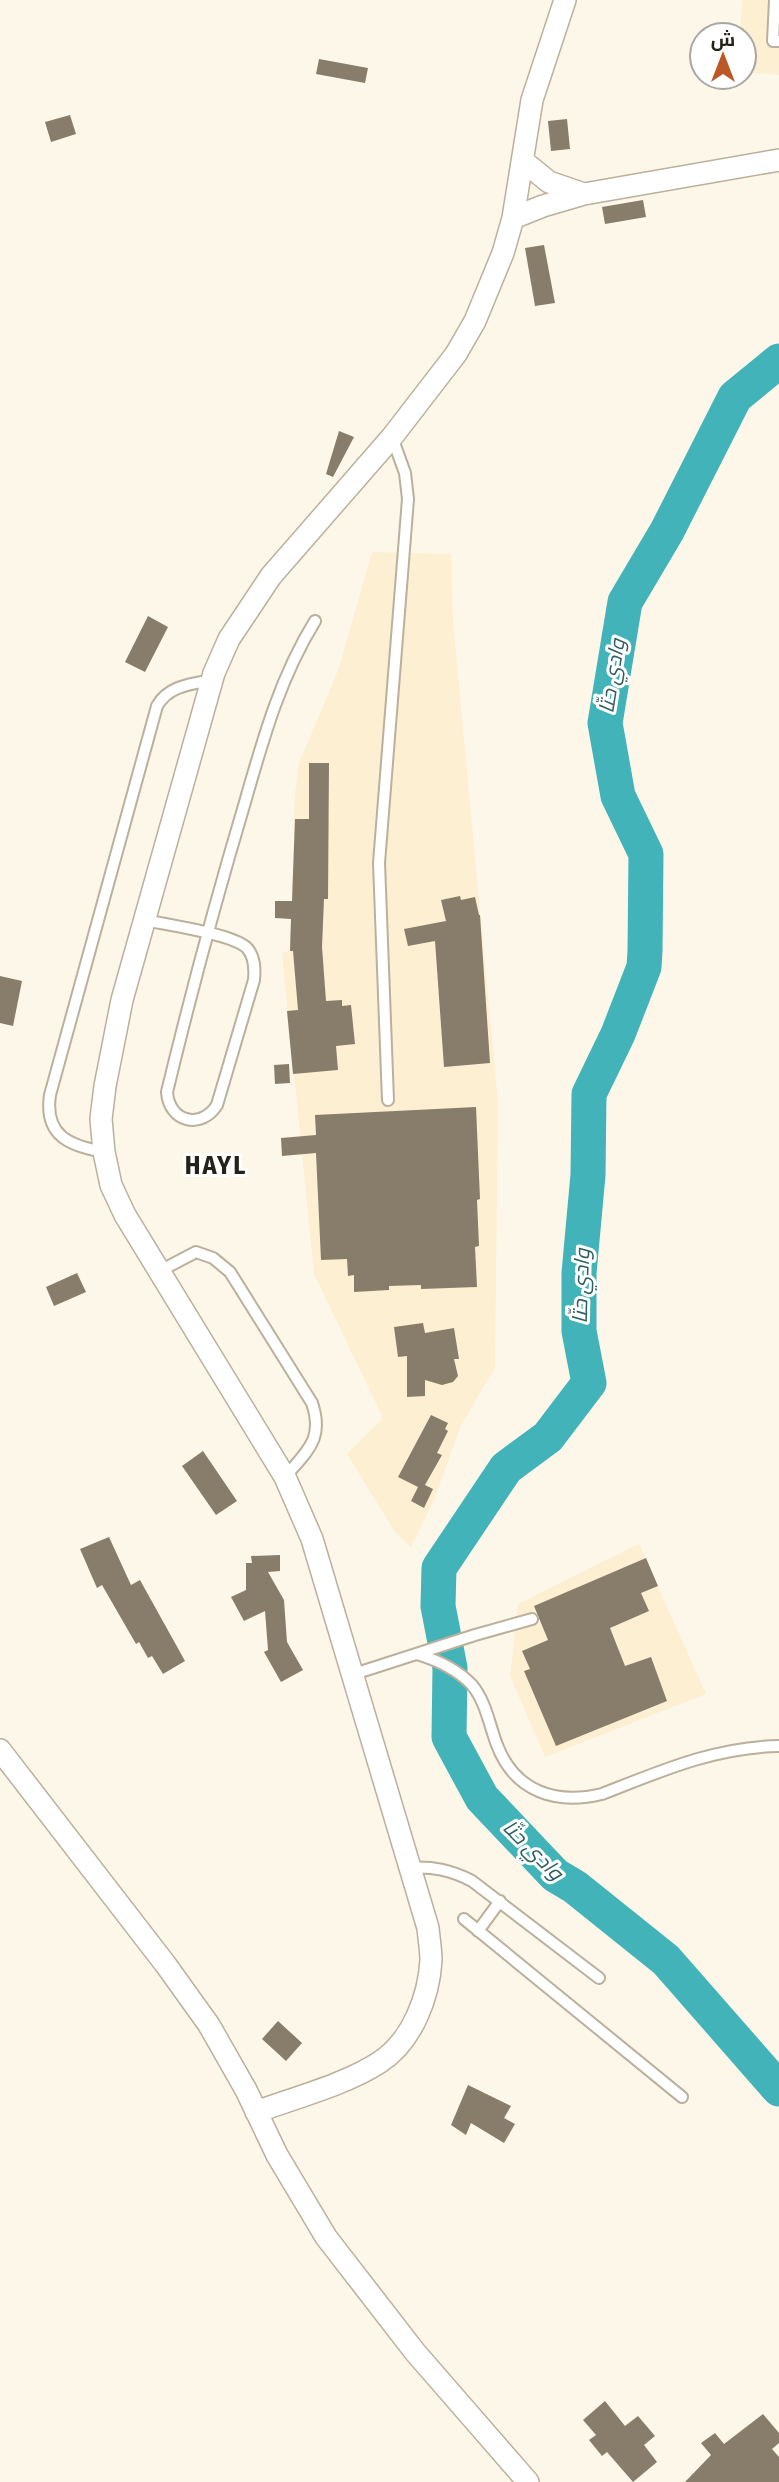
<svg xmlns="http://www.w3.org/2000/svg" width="779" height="2482" viewBox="0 0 779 2482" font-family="'Fira Sans Condensed',Cairo,sans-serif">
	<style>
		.built { fill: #fdefd2 }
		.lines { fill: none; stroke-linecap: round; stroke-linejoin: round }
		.river { stroke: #41b3b9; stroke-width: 35 }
		.building { fill: #877d6a }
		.service-casing { stroke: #bab09c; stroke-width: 14 }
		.minor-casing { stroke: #bab09c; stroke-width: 24 }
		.service { stroke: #fff; stroke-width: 10 }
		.minor { stroke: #fff; stroke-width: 21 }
		.labels { text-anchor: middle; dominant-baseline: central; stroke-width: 6; stroke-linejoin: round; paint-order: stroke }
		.water-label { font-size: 21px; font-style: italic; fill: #2e5e60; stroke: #fff }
		.district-label { font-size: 26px; font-weight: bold; letter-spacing: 2px; fill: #25221a; stroke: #fff }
	</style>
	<rect width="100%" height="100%" fill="#fdf7ea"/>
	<!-- built -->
	<path class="built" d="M742,0h37v75l-35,-3v-37h-4z
		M372,552l79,2 2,67 45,482 -3,265 -34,57 -27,75 -23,47 -16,-15 -48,-78 36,-36 -69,-144 -32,-321 8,-2 5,-158 4,-30 40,-95z
		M639,1544l67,150 -161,63 -35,-81 8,-72z"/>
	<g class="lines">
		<!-- river -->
		<path class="river" d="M779,361l-44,36 -68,134 -42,71 -20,121 13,73 28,58 -1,97 -1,16 -26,67 -29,60 -1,81 -9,98v58l10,52 -41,54 -42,31 -67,100 -1,38 12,62 -1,69 33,61 73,77 20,12 91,73 113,129"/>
	</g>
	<!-- building -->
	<path class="building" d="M319,59l49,9 -3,15 -49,-9z
		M70,115l6,19 -25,8 -6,-20z
		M567,119l3,30 -19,2 -3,-30z
		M643,200l3,17 -41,7 -3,-17z
		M544,245l11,58 -20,3 -10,-58z
		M339,431l15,6 -21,40 -7,-3z
		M148,616l20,11 -23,45 -20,-10z
		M309,763h20l-1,136h-4l-2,48 4,54 16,-1v6l9,-1 4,39 -19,2 2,24 -45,4 -6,-63 11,-1 -5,-59h-3l1,-32 -16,-1v-17h17l3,-82h14z
		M460,896l1,4 14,-3 4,18h1l10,148 -46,4 -9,-126 -27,5 -4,-17 42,-8 -5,-21z
		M0,976l22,5 -9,45 -13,-3z
		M289,1064l1,19 -15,1 -1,-19z
		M476,1107l4,92 -3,1 2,46 -4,1 2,40 -56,2v-4l-32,1v4l-35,2v-17l-6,1 -1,-17 -26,1 -5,-107 -34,3 -1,-18 35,-3 -1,-20z
		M77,1273l9,19 -32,14 -8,-19z
		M423,1323l2,10 29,-5 5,31h-5l4,17 -5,6 -11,3 -17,-5v16l-18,1v-41l-9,1 -4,-30z
		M431,1415l17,8 -3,6 3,2 -11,22 5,2 -17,30 8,4 -9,19 -13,-7 7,-14 -20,-10z
		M203,1451l34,50 -21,14 -34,-49z
		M109,1537l22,48 9,-5 45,81 -22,13 -11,-18 -4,2 -9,-16 -3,2 -34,-59 -5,3 -17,-39z
		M280,1555v16l-12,1 16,28 3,42 16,28 -22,12 -17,-30 4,-2 -3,-39 -21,10 -13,-24 15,-7v-27h6l-1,-7z
		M646,1558l12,28 -17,7 8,18 -39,17 15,38 26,-9 16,44 -111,45 -32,-75 6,-2 -8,-18 26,-11 -14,-34z
		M278,2021l24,22 -16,18 -24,-22z
		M468,2085l43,21 -7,12 11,6 -11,19 -33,-20 -5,12 -15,-10z
		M605,2401l20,25 13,-10 17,20 -11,9 13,17 -24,20 -26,-30 -5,4 -13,-16 7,-5 -13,-15z
		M763,2414l16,19v10l-7,6 7,8v25h-94l26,-27 -10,-12 14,-10 9,11z"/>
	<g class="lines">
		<!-- service casing -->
		<g class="service-casing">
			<path id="service" d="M775,0l-2,41h6
				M145,920c23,5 88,14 102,28 8,9 8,21 7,32l-37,125c-16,25 -48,17 -50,-13 23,-95 48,-189 76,-283 19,-66 36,-130 72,-188
				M388,1100l-9,-237 29,-364 -3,-26 -13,-36
				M104,1152c-34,-6 -60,-16 -54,-57l107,-389c11,-20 33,-22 55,-26
				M158,1272l38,-20 17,6 17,14 82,131c12,36 -4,47 -27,74
				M417,1654c20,6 40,15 55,31 14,17 17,39 25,60 18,47 59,60 105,49 59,-23 113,-47 177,-48
				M351,1675l124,-40 57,-16
				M408,1868c24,-2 43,2 64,13l127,97
				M464,1919l218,178
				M478,1931l22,-30"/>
		</g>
		<!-- minor casing -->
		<g class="minor-casing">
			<path id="minor" d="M523,161l26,21 35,12
				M513,218l30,-12 41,-12 195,-34
				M0,1750l166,215 43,60 37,65 31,65 49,82 89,115 113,130
				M256,2112c38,-14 91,-28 124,-50 32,-21 49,-65 51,-102 0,-10 -2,-21 -3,-32l-116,-389 -27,-62 -160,-262 -14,-30 -7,-33 -3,-33 4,-33 17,-86 92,-327 15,-34 42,-63 121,-139 64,-83 19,-33 28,-68 10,-35 19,-118 33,-100"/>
		</g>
		<!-- service -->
		<use href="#service" class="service"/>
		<!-- minor -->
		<use href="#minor" class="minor"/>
	</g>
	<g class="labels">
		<!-- water labels -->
		<g class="water-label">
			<text transform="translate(612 676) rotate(-81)">وادي حتّا</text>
			<text transform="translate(581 1286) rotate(-88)">وادي حتّا</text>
			<text transform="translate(533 1850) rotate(45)">وادي حتّا</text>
		</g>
		<!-- district labels -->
		<g class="district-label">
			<text x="216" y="1165">HAYL</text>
		</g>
	</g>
	<!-- north arrow -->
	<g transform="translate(723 56)"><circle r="33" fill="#ffffff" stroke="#a8a7a3" stroke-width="2"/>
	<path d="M0-5L12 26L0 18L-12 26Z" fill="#bc5726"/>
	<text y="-10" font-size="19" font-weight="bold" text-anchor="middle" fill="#25221a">ش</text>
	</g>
</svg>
